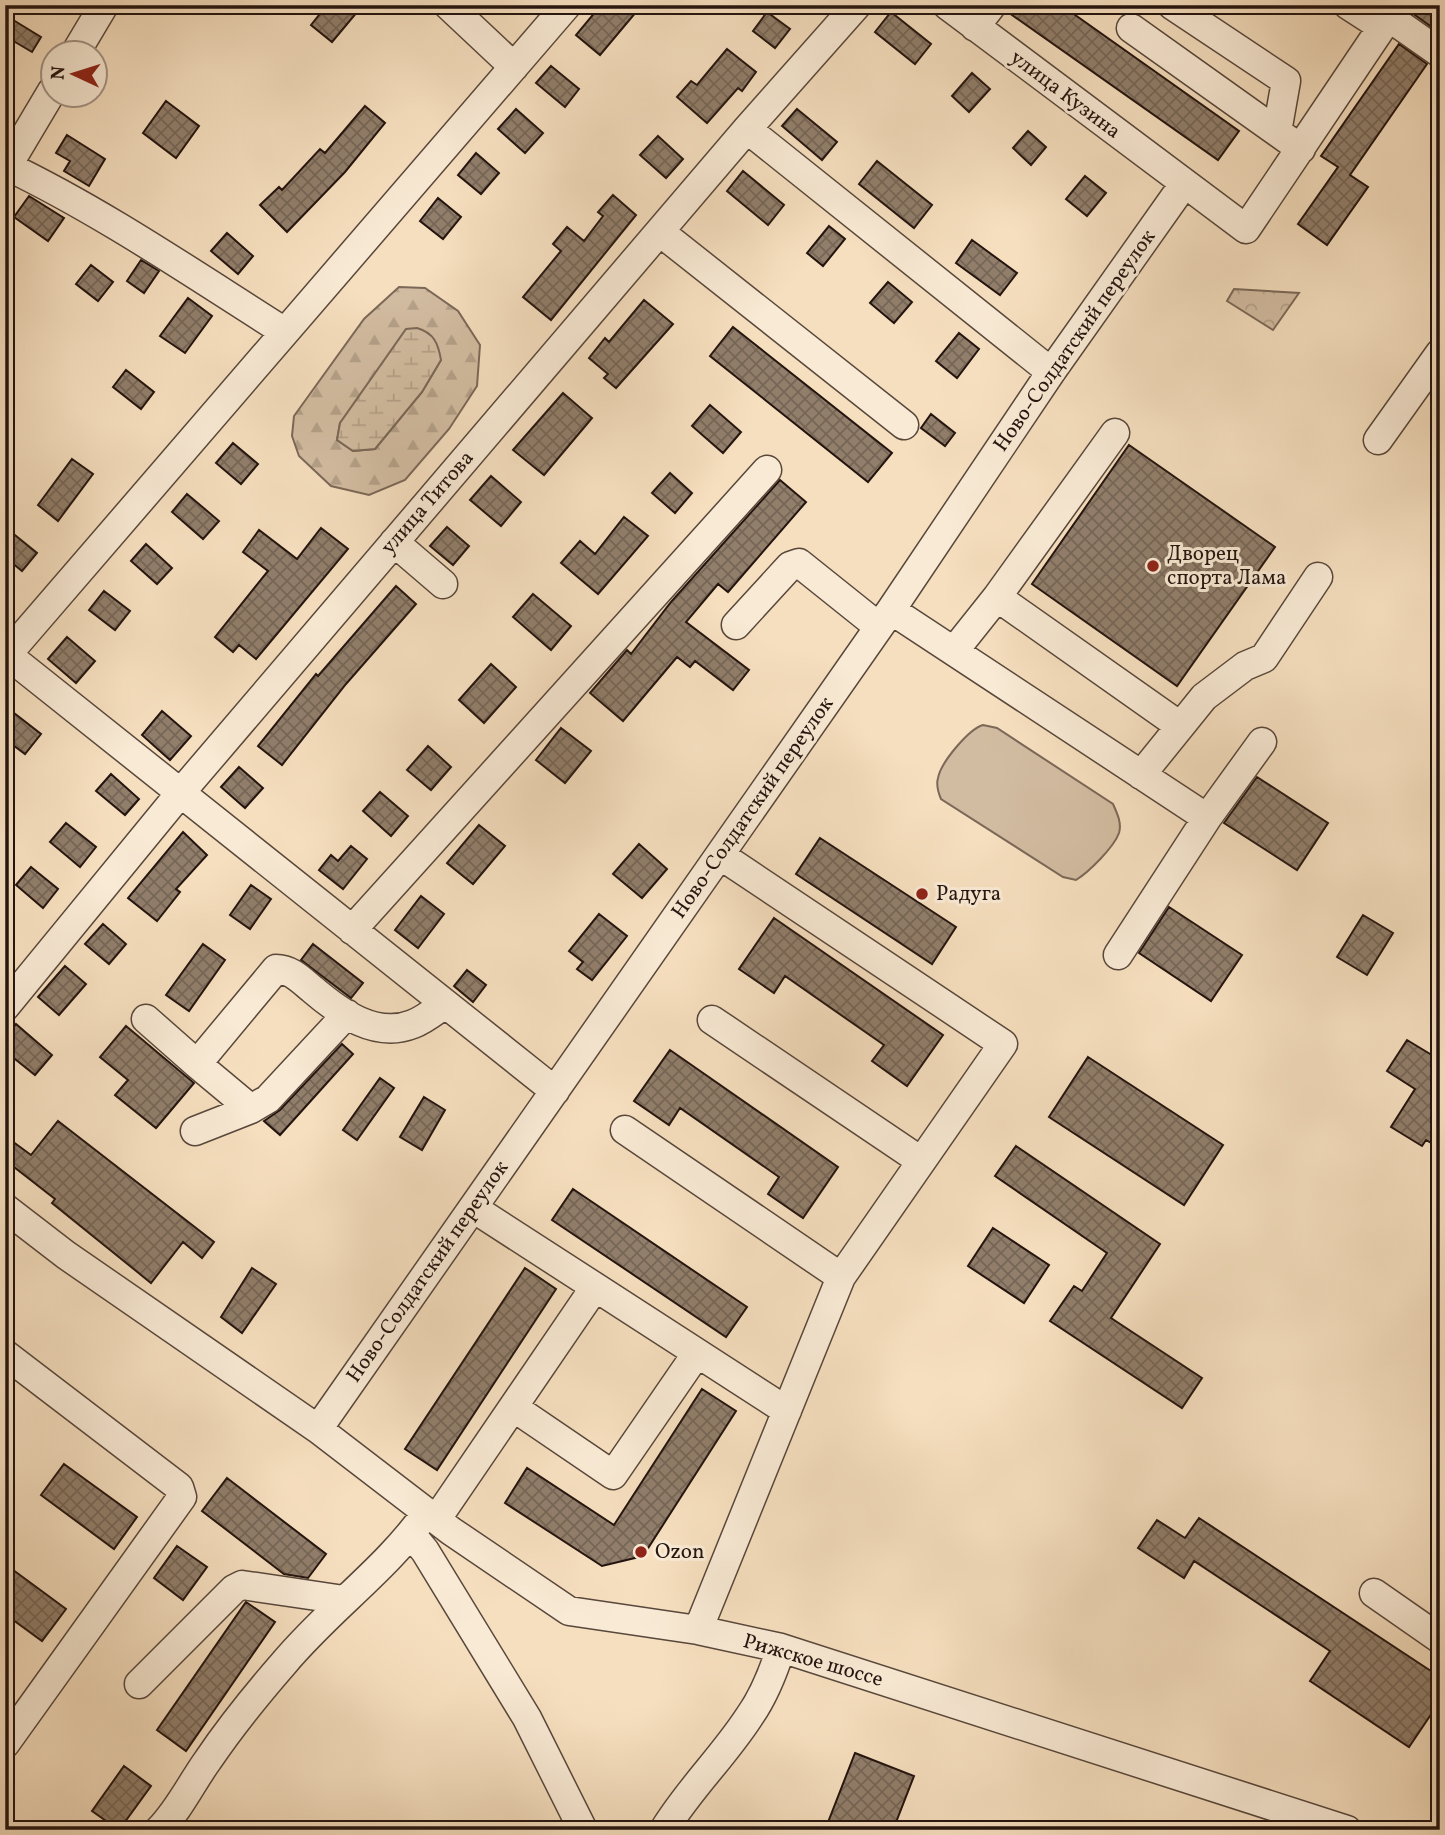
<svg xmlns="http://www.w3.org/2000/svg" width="1445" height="1835" viewBox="0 0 1445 1835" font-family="Vollkorn,serif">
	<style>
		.green { fill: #d2bca1; stroke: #7b6858; stroke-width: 2 }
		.forest { fill: url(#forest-firs); stroke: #7b6858; stroke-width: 2; fill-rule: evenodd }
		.wetland { fill: url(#wetland-marsh); stroke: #7b6858; stroke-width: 2 }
		.park { fill: url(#park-crowns); stroke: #7b6858; stroke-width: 2 }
		.building { fill: url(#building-cross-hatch); stroke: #24140f; stroke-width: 2 }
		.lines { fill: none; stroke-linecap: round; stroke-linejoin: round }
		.minor-casing { stroke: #58473b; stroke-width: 31 }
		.minor { stroke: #f9ead5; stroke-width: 28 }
		.poi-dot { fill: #8f2418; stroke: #f9ead5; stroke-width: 2.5 }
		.labels { text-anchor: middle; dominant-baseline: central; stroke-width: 6; stroke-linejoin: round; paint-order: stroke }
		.street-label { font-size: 21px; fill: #24140f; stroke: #f9ead5 }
		.poi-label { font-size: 21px; fill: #24140f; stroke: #f9ead5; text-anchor: start }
	</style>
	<defs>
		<pattern id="forest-firs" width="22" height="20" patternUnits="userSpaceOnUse" patternTransform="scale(1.75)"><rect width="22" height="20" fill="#d2bca1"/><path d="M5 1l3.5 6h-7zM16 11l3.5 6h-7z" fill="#b4a189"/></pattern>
		<pattern id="wetland-marsh" width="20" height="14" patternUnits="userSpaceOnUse" patternTransform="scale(1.75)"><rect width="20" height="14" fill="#d2bca1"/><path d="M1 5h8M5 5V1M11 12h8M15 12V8" fill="none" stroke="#b4a189"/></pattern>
		<pattern id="park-crowns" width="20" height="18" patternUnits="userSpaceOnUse" patternTransform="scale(1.75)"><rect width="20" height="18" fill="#d2bca1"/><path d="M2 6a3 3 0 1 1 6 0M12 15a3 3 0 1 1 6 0" fill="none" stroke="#b4a189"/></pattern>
		<pattern id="building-cross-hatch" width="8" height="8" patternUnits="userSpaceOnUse" patternTransform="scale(1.75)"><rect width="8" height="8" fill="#917e6b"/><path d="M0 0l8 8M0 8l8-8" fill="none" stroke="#766656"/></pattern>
	</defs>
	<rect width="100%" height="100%" fill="#f6dfbf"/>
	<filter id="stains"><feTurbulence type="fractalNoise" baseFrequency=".00286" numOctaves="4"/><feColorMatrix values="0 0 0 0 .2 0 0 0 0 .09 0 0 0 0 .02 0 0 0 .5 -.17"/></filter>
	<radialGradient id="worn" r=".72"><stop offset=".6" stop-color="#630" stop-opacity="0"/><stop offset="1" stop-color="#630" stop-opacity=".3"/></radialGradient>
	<!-- green -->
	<path class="green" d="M983,725l14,3 116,76c4,9 9,19 6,29 -5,14 -30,39 -43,47l-13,-3 -122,-78c-3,-7 -5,-14 -3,-21 3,-16 31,-49 45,-53z"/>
	<!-- forest -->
	<path class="forest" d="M399,287l26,1 33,23 22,34 -3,41 -28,43 -44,51 -36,15 -38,-9 -32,-30 -7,-20 2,-20 70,-97zM441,360l-19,32 -47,57 -22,2 -16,-11 3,-17z"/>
	<!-- wetland -->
	<path class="wetland" d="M417,328c17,5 21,15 24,32l-19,32 -47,57 -22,2 -16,-11 3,-17 66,-94z"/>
	<!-- park -->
	<path class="park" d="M1234,289l65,4 -26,37 -46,-29z"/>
	<!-- building -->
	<path class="building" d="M327,5h36l-31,37 -21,-17z
		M601,5h41l-42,50 -24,-20z
		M1019,5h42l178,126 -21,29 -206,-145z
		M1401,5h39v28z
		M767,12l23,17 -15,19 -22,-17z
		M891,12l40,32 -16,20 -40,-32z
		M5,15l36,22 -9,15 -27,-16z
		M1399,44l28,20 -77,111 18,12 -41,58 -29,-21 40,-57 -17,-11z
		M727,49l29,23 -14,19 -4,-3 -31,35 -30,-26 14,-16 6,4z
		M551,66l28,23 -14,18 -29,-24z
		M972,73l18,16 -21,23 -17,-16z
		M166,101l33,25 -23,32 -33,-25z
		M365,106l20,17 -40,49 -58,60 -27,-27 19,-18 3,3 38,-41 5,4z
		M516,109l27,24 -18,20 -27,-24z
		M797,109l40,33 -15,18 -40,-34z
		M1028,131l18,16 -15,18 -18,-17z
		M67,135l38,24 -16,27 -25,-15 6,-10 -14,-8z
		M658,136l25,23 -17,19 -26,-23z
		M476,153l23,20 -18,21 -23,-19z
		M877,161l55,44 -18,23 -55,-44z
		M743,171l41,34 -16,20 -41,-34z
		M1085,176l21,17 -19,23 -21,-17z
		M613,195l23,20 -85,105 -28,-23 38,-46 -8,-7 14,-17 17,14 19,-25 -5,-4z
		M29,196l35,22 -16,23 -34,-24z
		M438,198l23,19 -18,22 -23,-18z
		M829,226l16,13 -22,27 -16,-13z
		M227,233l26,23 -15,18 -27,-23z
		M972,240l45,33 -17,22 -44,-32z
		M141,260l18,11 -15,22 -17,-12z
		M91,265l22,17 -15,19 -22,-17z
		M888,282l24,20 -18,21 -24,-20z
		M188,298l24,18 -27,37 -25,-17z
		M644,300l29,24 -57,64 -12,-10 4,-4 -19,-16 16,-20 4,4z
		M733,327l159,126 -24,29 -158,-126z
		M959,333l20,16 -22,29 -21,-17z
		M126,370l28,22 -13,17 -28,-22z
		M563,393l29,25 -48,57 -31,-25z
		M710,405l31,27 -18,21 -31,-27z
		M931,414l24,19 -10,13 -24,-18z
		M233,443l25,21 -17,20 -25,-21z
		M1129,445l146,102 -98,139 -145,-102z
		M72,459l21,15 -35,47 -20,-16z
		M670,473l22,20 -17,20 -23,-20z
		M491,476l30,26 -20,24 -31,-26z
		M780,480l26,22 -78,90 -10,-8 -32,38 63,48 -16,20 -38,-29 -5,6 -13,-10 -54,64 -33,-28 37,-43 4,4 40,-52z
		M187,494l32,27 -16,18 -31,-27z
		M624,517l24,19 -50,58 -37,-31 19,-22 15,13z
		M5,527l32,26 -15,18 -17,-14z
		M447,527l22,19 -16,19 -23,-19z
		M321,528l27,21 -92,110 -17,-14 -6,7 -18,-15 53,-66 -25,-19 16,-22 38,29z
		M146,544l26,24 -15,16 -26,-23z
		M396,586l20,18 -70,80 -64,81 -24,-19 58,-72 2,2z
		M104,591l26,20 -15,19 -26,-20z
		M533,594l38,32 -20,24 -38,-33z
		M67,637l28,24 -19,22 -28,-24z
		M491,664l25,23 -32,36 -25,-23z
		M5,706l36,28 -16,20 -20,-15z
		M162,711l29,25 -21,24 -28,-25z
		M561,728l30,23 -26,32 -29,-23z
		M428,746l23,21 -20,23 -24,-20z
		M239,767l24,21 -18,20 -24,-21z
		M111,774l28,25 -14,16 -29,-24z
		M1257,777l71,46 -31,47 -73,-47z
		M380,792l28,24 -17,20 -28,-25z
		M66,823l30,24 -16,20 -30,-25z
		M479,825l26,21 -32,38 -26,-21z
		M183,832l24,23 -31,34 4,3 -23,29 -29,-23z
		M820,838l136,89 -24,37 -136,-90z
		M639,844l28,25 -25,29 -29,-24z
		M351,846l16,13 -24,30 -24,-19 12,-15 7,6z
		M31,867l27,22 -15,19 -27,-23z
		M251,885l20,14 -21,30 -20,-14z
		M421,896l23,18 -26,34 -23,-18z
		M1169,907l73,48 -31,46 -72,-48z
		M599,914l28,22 -35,44 -15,-11 6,-7 -14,-11z
		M1363,915l30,18 -26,42 -30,-18z
		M774,918l169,117 -36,51 -35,-25 12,-16 -99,-69 -11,17 -35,-24z
		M103,924l23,20 -17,20 -24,-20z
		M203,944l22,16 -36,51 -23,-16z
		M313,944l50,39 -12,15 -50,-38z
		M65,966l21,18 -27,31 -21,-18z
		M467,970l19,15 -13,17 -19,-16z
		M16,1024l36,31 -17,20 -30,-24v-14z
		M126,1026l68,57 -38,45 -41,-33 13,-15 -28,-23z
		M1407,1040l33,20v88l-14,-8 -4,6 -31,-19 24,-38 -28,-18z
		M342,1044l11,10 -73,81 -16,-14 16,-11z
		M670,1050l168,117 -35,51 -35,-24 11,-17 -99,-69 -11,17 -35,-24z
		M1088,1057l135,88 -39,60 -135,-88z
		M380,1078l14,10 -37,52 -14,-10z
		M424,1097l21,13 -23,40 -22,-13z
		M58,1121l156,121 -12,16 -19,-16 -32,41 -99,-80 3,-4 -50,-39v-24l26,19z
		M1016,1146l144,98 -49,74 91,60 -20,30 -132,-87 24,-35 8,5 25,-38 -112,-77z
		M573,1189l174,118 -21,30 -174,-117z
		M993,1228l56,37 -25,38 -56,-37z
		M252,1268l24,16 -34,49 -21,-16z
		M525,1268l31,21 -119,181 -32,-21z
		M702,1389l34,22 -93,145 -41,10 -97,-63 22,-35 87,57z
		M64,1464l73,53 -23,32 -73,-54z
		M227,1478l99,76 -18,24 -24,-4 -82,-63z
		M1199,1518l241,159v24l-31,46 -99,-66 20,-30 -136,-90 -10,17 -46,-30 19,-28 28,18z
		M177,1546l30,21 -24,33 -29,-22z
		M5,1564l61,45 -24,32 -37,-27z
		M246,1602l29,20 -89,129 -29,-21z
		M855,1753l59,23 -21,54h-68z
		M124,1766l27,20 -32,44 -27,-19z"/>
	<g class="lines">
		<!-- minor casing -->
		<g class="minor-casing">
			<path id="minor" d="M448,5l66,62
				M947,5l299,224 136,-202 -34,-22
				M1172,5l114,76 -9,51
				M975,27l17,-22
				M1382,27l8,-9 50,35
				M1131,28l170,121
				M76,52l28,-47
				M747,129l304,243
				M5,165c98,47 188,109 280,167
				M5,170l47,-79
				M660,232l244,193
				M1378,440l62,-87
				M394,542l49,42
				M997,597l118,-164
				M891,610l316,208
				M736,625l54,-59 9,-3 80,64
				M954,651l43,-54 183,129
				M5,653l550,438
				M5,657l562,-652
				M1141,775l63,-78 41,-31 19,-8 54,-81
				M352,930l415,-460
				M1118,955l89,-137 55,-76
				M5,1007l177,-216 565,-662 110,-124
				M146,1019l51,45 79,-95c15,0 25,11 36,20 28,24 64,50 101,35 11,-4 22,-13 32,-20
				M712,1020l209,141
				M197,1064l54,45 17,-10 79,-85
				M625,1130l216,147
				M195,1131l56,-22
				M5,1208l61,47 252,174 133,102 118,80 129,19 83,18 566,182
				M473,1208l314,203
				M5,1354l174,133 3,10 -177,247
				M513,1407l100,68 84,-122
				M318,1429l573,-819 160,-238 133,-188
				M436,1520l159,-233
				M411,1534l14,17 102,167 56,112
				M1374,1593l66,46
				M698,1630l143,-353 162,-233 -283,-189
				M139,1684l95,-95 8,-4 102,15
				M159,1830c20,-20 33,-48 49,-70 23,-34 49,-66 76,-97 45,-54 102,-93 143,-151
				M664,1830c25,-41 59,-73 85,-113 15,-21 24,-44 32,-69"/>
		</g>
		<!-- minor -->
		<use href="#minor" class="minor"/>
	</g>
	<!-- markers -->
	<g class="poi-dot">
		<circle cx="1153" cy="566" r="7"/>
		<circle cx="922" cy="894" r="7"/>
		<circle cx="641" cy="1552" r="7"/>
	</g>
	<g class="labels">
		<!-- street labels -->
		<g class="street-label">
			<text transform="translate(1065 95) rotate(37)">улица Кузина</text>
			<text transform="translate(1075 341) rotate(-55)">Ново-Солдатский переулок</text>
			<text transform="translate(428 503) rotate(-49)">улица Титова</text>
			<text transform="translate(753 808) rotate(-55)">Ново-Солдатский переулок</text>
			<text transform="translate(428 1272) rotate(-55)">Ново-Солдатский переулок</text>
			<text transform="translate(813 1661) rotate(16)">Рижское шоссе</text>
		</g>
		<!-- poi labels -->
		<g class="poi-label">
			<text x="1167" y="554">Дворец<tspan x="1167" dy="24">спорта Лама</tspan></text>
			<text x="936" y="894">Радуга</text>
			<text x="655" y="1552">Ozon</text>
		</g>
	</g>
	<!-- margin -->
	<rect width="1445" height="1835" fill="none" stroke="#f6dfbf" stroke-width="28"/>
	<rect x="7" y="7" width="1431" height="1821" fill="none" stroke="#24140f" stroke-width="3.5"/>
	<rect x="14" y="14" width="1417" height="1807" fill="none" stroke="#24140f" stroke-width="2"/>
	<!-- north arrow -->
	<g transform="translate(74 74) rotate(274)"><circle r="33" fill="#f9ead5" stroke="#a49486" stroke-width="2"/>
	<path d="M0-5L12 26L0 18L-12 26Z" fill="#8f2418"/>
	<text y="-10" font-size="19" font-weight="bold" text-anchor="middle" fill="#24140f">N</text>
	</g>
	<rect width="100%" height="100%" filter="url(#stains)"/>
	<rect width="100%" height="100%" fill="url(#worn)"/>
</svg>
